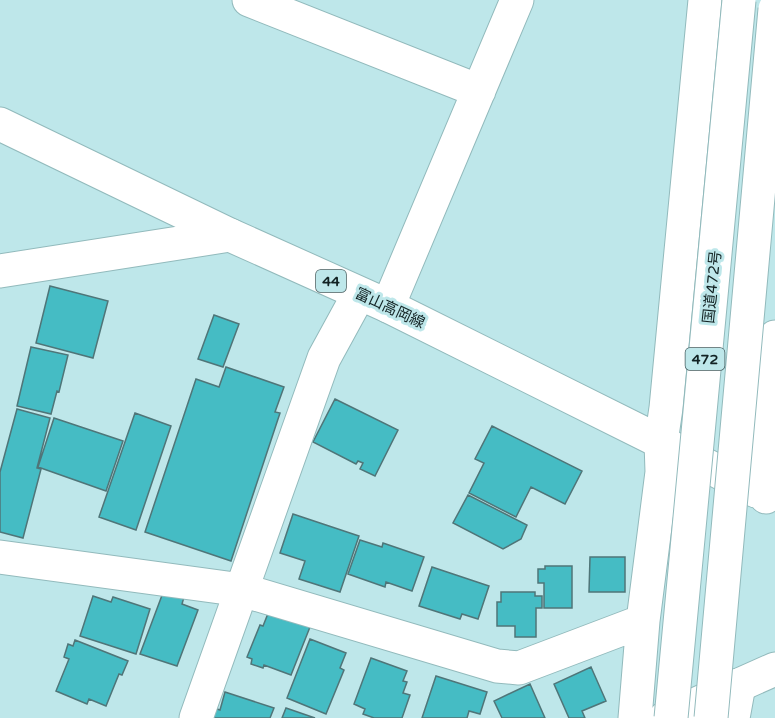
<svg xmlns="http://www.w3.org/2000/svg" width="775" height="718" viewBox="0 0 775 718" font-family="'Varela Round','Noto Sans JP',sans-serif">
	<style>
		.building { fill: #45bcc4; stroke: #4f7578; stroke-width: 1.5 }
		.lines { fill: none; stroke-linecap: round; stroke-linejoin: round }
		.minor-casing { stroke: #92babc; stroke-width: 35 }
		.major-casing { stroke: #92babc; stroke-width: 35 }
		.highway-casing { stroke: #92babc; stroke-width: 35 }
		.minor { stroke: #fff; stroke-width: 33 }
		.major { stroke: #fff; stroke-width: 33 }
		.highway { stroke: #fff; stroke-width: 33 }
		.highway-bridge-casing { stroke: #92babc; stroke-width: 35; stroke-linecap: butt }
		.highway-bridge { stroke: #fff; stroke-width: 33 }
		.labels { text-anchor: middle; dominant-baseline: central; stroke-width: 6; stroke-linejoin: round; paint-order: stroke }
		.shield { fill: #bee7ea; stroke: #465d5f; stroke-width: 1.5 }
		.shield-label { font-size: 14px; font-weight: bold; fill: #122223 }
		.street-label { font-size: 15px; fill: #122223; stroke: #bee7ea }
	</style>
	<rect width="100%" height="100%" fill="#bee7ea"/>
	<!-- building -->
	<path class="building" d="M50,286l58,15 -15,57 -57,-15z
		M214,315l25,9 -16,43 -25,-8z
		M31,347l37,8 -9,37 -2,-1 -6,23 -34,-8z
		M226,367l58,20 -9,25 5,1 -49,148 -86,-29 51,-153 23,8z
		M335,399l63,31 -23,46 -15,-7 3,-6 -5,-2 -2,3 -43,-22z
		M17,409l33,9 -13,50 4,1 -18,69 -23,-6v-60z
		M135,413l36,13 -35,104 -37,-13z
		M54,418l69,23 -17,50 -68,-24z
		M492,426l90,45 -17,33 -34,-17 -15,30 -47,-24 15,-30 -9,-4z
		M468,495l59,30 -6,14 -18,10 -50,-26z
		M293,514l66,22 -19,56 -41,-13 6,-18 -25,-8z
		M360,540l22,7 1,-4 41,14 -12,34 -26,-9 -1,5 -37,-13z
		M590,557h35v35h-36z
		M545,566h27v42h-28v-25h-6v-14h7z
		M432,567l57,19 -11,33 -16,-5 -2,5 -41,-13z
		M164,590l20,7 -2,7 16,6 -21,56 -37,-12z
		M501,592h34v4h7v12h-6v29h-21v-11h-18v-24h4z
		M93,596l18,6 2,-5 37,12 -14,45 -56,-18z
		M269,611l41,16 -19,48 -27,-10 -1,3 -12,-4 1,-5 -5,-2 13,-32 3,1z
		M310,639l36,14 -6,15 4,2 -18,44 -39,-16z
		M75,640l53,21 -6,14 -3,-1 -13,32 -17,-7 -2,5 -31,-13 13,-32 -5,-2 4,-13 5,2z
		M371,658l36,13 -4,10 4,1 -4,11 7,2 -8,23h-28l-11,-4 2,-5 -11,-5z
		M591,667l15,34 -24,10 3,7h-16l-15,-34z
		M436,676l51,16 -7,22 -11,-3 -2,7h-45z
		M530,684l15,34h-43l-8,-17z
		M225,692l49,16 -4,10h-59l3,-10 6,2z
		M286,708l29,10h-33z"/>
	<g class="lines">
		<!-- minor casing -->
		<g class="minor-casing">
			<path id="minor" d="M249,0l230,91
				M0,271l230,-36
				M388,306l129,-306
				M0,557l242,33 255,76 22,2 124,-47
				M196,718l128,-360 35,-64
				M635,718l8,-97 19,-149 -1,-30
				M733,718l6,-33"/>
		</g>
		<!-- major casing -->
		<g class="major-casing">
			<path id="major" d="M0,124l230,111 158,71 273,136 95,49
				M665,718l110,-49"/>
		</g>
		<!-- highway casing -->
		<g class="highway-casing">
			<path id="highway" d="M661,442l5,-34 39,-408
				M766,497v-42l9,-118"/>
		</g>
		<!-- minor -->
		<use href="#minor" class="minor"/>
		<!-- major -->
		<use href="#major" class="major"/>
		<!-- highway -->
		<use href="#highway" class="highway"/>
		<!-- highway-bridge casing -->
		<g class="highway-bridge-casing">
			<path id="highway-bridge" d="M671,718l68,-718
				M711,718l64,-709"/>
		</g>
		<!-- highway-bridge -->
		<use href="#highway-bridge" class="highway-bridge"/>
	</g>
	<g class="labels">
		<!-- shield labels -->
		<g class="shield">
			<rect x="316" y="270" width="30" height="22" rx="4.5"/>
			<rect x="685.5" y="348" width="39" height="22" rx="4.5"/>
		</g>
		<g class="shield-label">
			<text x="331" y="281">44</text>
			<text x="705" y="359">472</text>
		</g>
		<!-- street labels -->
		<g class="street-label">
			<text transform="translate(712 287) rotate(-84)">国道472号</text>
			<text transform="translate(390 308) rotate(25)">富山高岡線</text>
		</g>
	</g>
</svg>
